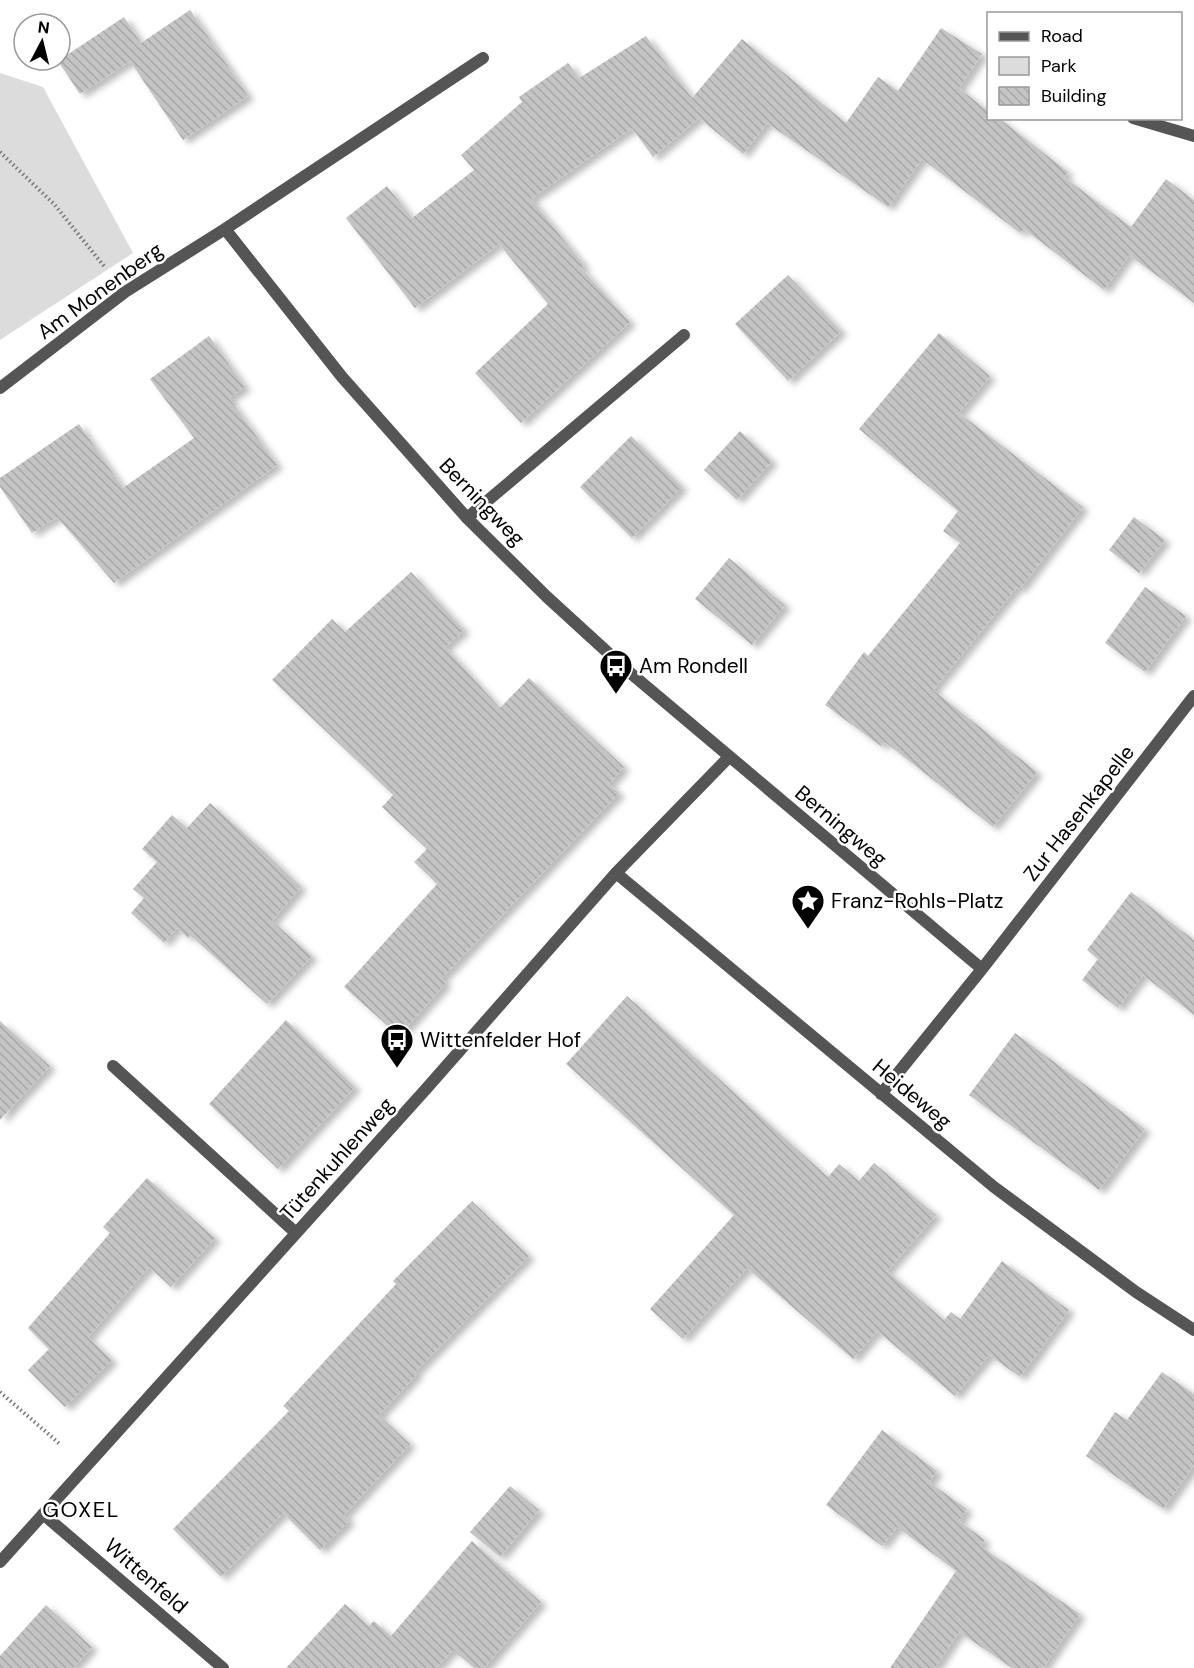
<svg xmlns="http://www.w3.org/2000/svg" width="1194" height="1668" viewBox="0 0 1194 1668" font-family="'DM Sans',sans-serif">
	<style>
		.green { fill: #dcdcdc }
		.building { fill: url(#building-back-hatch); filter: url(#shadow) }
		.lines { fill: none; stroke-linecap: round; stroke-linejoin: round }
		.path { stroke: #777; stroke-width: 4; stroke-dasharray: 1.5 3; stroke-linecap: butt }
		.lane { stroke: #555; stroke-width: 12 }
		.street { stroke: #555; stroke-width: 12 }
		.labels { text-anchor: middle; dominant-baseline: central; stroke-width: 5; stroke-linejoin: round; paint-order: stroke }
		.street-label { font-size: 21px; fill: #000; stroke: #fff }
		.poi-label { font-size: 21px; fill: #000; stroke: #fff; text-anchor: start }
		.neighbourhood-label { font-size: 22px; letter-spacing: 1.5px; fill: #000; stroke: #fff }
	</style>
	<defs>
		<pattern id="building-back-hatch" width="6" height="6" patternUnits="userSpaceOnUse" patternTransform="scale(1.5)"><rect width="6" height="6" fill="#c4c4c4"/><path d="M-1 5l2 2M0 0l6 6M5-1l2 2" fill="none" stroke="#a7a7a7"/></pattern>
		<filter id="shadow"><feDropShadow dx="6" dy="4" stdDeviation="3" flood-color="#0004"/></filter>
	</defs>
	<rect width="100%" height="100%" fill="#fff"/>
	<!-- green -->
	<path class="green" d="M0,73l43,14 90,166 -133,87z"/>
	<!-- building -->
	<path class="building" d="M190,10l58,86 -65,44 -53,-79 -50,33 -22,-33 66,-44 17,26z
		M941,28l41,26 -23,34 29,23v7h11l69,54 -4,5 67,50 35,-48 28,21v103l-65,-48 -25,35 -80,-61 -4,4 -98,-74 -34,48 -121,-84 -24,31 -44,-36 -46,39 -21,-29 -101,71 53,66 -3,3 49,54 -109,101 -46,-50 73,-69 -49,-60 -84,64 -69,-90 41,-32 25,32 62,-48 -13,-15 61,-53 -3,-5 49,-34 11,15 67,-42 46,62 50,-59 104,84 32,-46 20,14z
		M788,275l53,56 -53,50 -53,-57z
		M939,333l51,43 -31,37 124,94 -63,82 -3,-2 -84,103 104,82 -44,55 -108,-85 -4,4 -56,-41 39,-53 4,4 92,-113 -17,-12 15,-20 -99,-82z
		M209,336l36,51 -16,11 48,67 -163,118 -57,-66 -25,16 -32,-46v-9l79,-54 44,64 71,-50 -44,-59z
		M740,431l32,30 -35,39 -33,-30z
		M631,436l51,51 -50,51 -52,-51z
		M1134,517l31,23 -26,33 -30,-23z
		M729,558l56,47 -33,40 -57,-46z
		M411,572l53,58 -19,17 55,61 29,-30 95,89 -15,17 10,9 -178,186 5,4 -47,53 -55,-49 93,-103 -23,-22 13,-13 -45,-42 11,-12 -121,-115 60,-61 13,13z
		M1145,587l41,29 -41,56 -40,-29z
		M210,803l54,48 37,36 -29,34 40,35 -45,48 -77,-69 -2,3 -11,-10 -13,15 -33,-30 13,-15 -11,-9 24,-27 -15,-13 30,-34 15,13z
		M1131,892l63,48v75l-51,-40 -25,33 -36,-28 16,-21 -11,-9z
		M627,996l201,181 11,-13 20,17 15,-18 62,52 -49,56 57,49 7,-8 9,7 42,-58 67,49 -49,67 -31,-22 -34,41 -78,-65 -24,28 -106,-91 -64,71 -33,-30 84,-94 -168,-151z
		M286,1020l69,67 -77,82 -69,-65z
		M0,1021l50,45 -50,54z
		M1015,1033l130,96 -46,61 -130,-95z
		M147,1178l68,60 -44,49 -22,-20 -61,70 24,23 -47,47 -37,-37 21,-21 -21,-21 82,-95 -7,-6z
		M472,1201l57,55 -114,116 2,2 -38,41 31,29 -66,71 5,6 -29,29 -37,-37 -62,64 -48,-48 116,-118 -6,-5 113,-122 -3,-3z
		M1162,1372l32,22v71l-31,44 -77,-53 29,-44 12,8z
		M882,1430l55,41 -8,11 38,27 -8,12 26,19 -5,6 100,68 -37,54h-31l-53,-36 -24,36h-45l66,-97 -59,-44 -15,19 -56,-41z
		M510,1486l29,24 -39,47 -30,-25z
		M472,1541l69,61 -57,66h-10l-21,-18 -17,18h-150l59,-64 24,22 5,-5 17,15z
		M46,1605l46,42 -19,21h-73v-12z"/>
	<g class="lines">
		<!-- path -->
		<path class="path" d="M0,152l54,52 50,62
			M0,1392l61,53"/>
		<!-- lane -->
		<path class="lane" d="M467,518l217,-183
			M113,1066l183,167"/>
		<!-- street -->
		<path class="street" d="M1133,118l61,18
			M225,229l117,148 125,141 80,79 81,74 354,298
			M0,388l125,-96 100,-63 258,-171
			M616,873l378,314 142,105 58,38
			M881,1094l101,-125 212,-273
			M43,1514l180,154
			M0,1562l426,-473 190,-216 113,-116"/>
	</g>
	<!-- icons -->
	<defs>
		<g id="bus-pin" transform="scale(1.725)"><path d="M0 17L-7.5 6A9.5 9.5 0 1 1 7.5 6Z" fill="#000" stroke="#fff"/><path d="M-5-6H5V4H4V6H2V4H-2V6H-4V4H-5ZM-3.5-4V0h7V-4ZM-3.5 1.2v1.5H-2V1.2ZM2 1.2v1.5H3.5V1.2Z" fill="#fff"/></g>
		<g id="sight-pin" transform="scale(1.725)"><path d="M0 17L-7.5 6A9.5 9.5 0 1 1 7.5 6Z" fill="#000" stroke="#fff"/><path d="M0-6L1.8-2.2L6-1.7L2.9 1.2L3.7 5.4L0 3.3L-3.7 5.4L-2.9 1.2L-6-1.7L-1.8-2.2Z" fill="#fff"/></g>
	</defs>
	<g fill-rule="evenodd">
		<use href="#bus-pin" x="616" y="666"/>
		<use href="#sight-pin" x="808" y="901"/>
		<use href="#bus-pin" x="397" y="1040"/>
	</g>
	<g class="labels">
		<!-- street labels -->
		<g class="street-label">
			<text transform="translate(100 291) rotate(-36)">Am Monenberg</text>
			<text transform="translate(482 502) rotate(46)">Berningweg</text>
			<text transform="translate(1079 813) rotate(-52)">Zur Hasenkapelle</text>
			<text transform="translate(841 826) rotate(40)">Berningweg</text>
			<text transform="translate(912 1094) rotate(40)">Heideweg</text>
			<text transform="translate(337 1159) rotate(-48)">Tütenkuhlenweg</text>
			<text transform="translate(146 1576) rotate(41)">Wittenfeld</text>
		</g>
		<!-- poi labels -->
		<g class="poi-label">
			<text x="639" y="666">Am Rondell</text>
			<text x="831" y="901">Franz-Rohls-Platz</text>
			<text x="420" y="1040">Wittenfelder Hof</text>
		</g>
		<!-- neighbourhood labels -->
		<g class="neighbourhood-label">
			<text x="81" y="1509">GOXEL</text>
		</g>
	</g>
	<!-- legend -->
	<rect x="987" y="12" width="195" height="108" fill="#ffffff" stroke="#999999" stroke-width="1.5"/>
	<rect x="999" y="32" width="30" height="9" fill="#555555" stroke="#999999" stroke-width="1.5"/>
	<text x="1041" y="42" font-size="18" fill="#000000">Road</text>
	<rect x="999" y="57" width="30" height="18" fill="#dcdcdc" stroke="#999999" stroke-width="1.5"/>
	<text x="1041" y="72" font-size="18" fill="#000000">Park</text>
	<rect x="999" y="87" width="30" height="18" fill="url(#building-back-hatch)" stroke="#999999" stroke-width="1.5"/>
	<text x="1041" y="102" font-size="18" fill="#000000">Building</text>
	<!-- north arrow -->
	<g transform="translate(42 42) rotate(7)"><circle r="28" fill="#ffffff" stroke="#999999" stroke-width="1.5"/>
	<path d="M0-4.5L10 22L0 15L-10 22Z" fill="#000000"/>
	<text y="-9" font-size="16" font-weight="bold" text-anchor="middle" fill="#000000">N</text>
	</g>
</svg>
